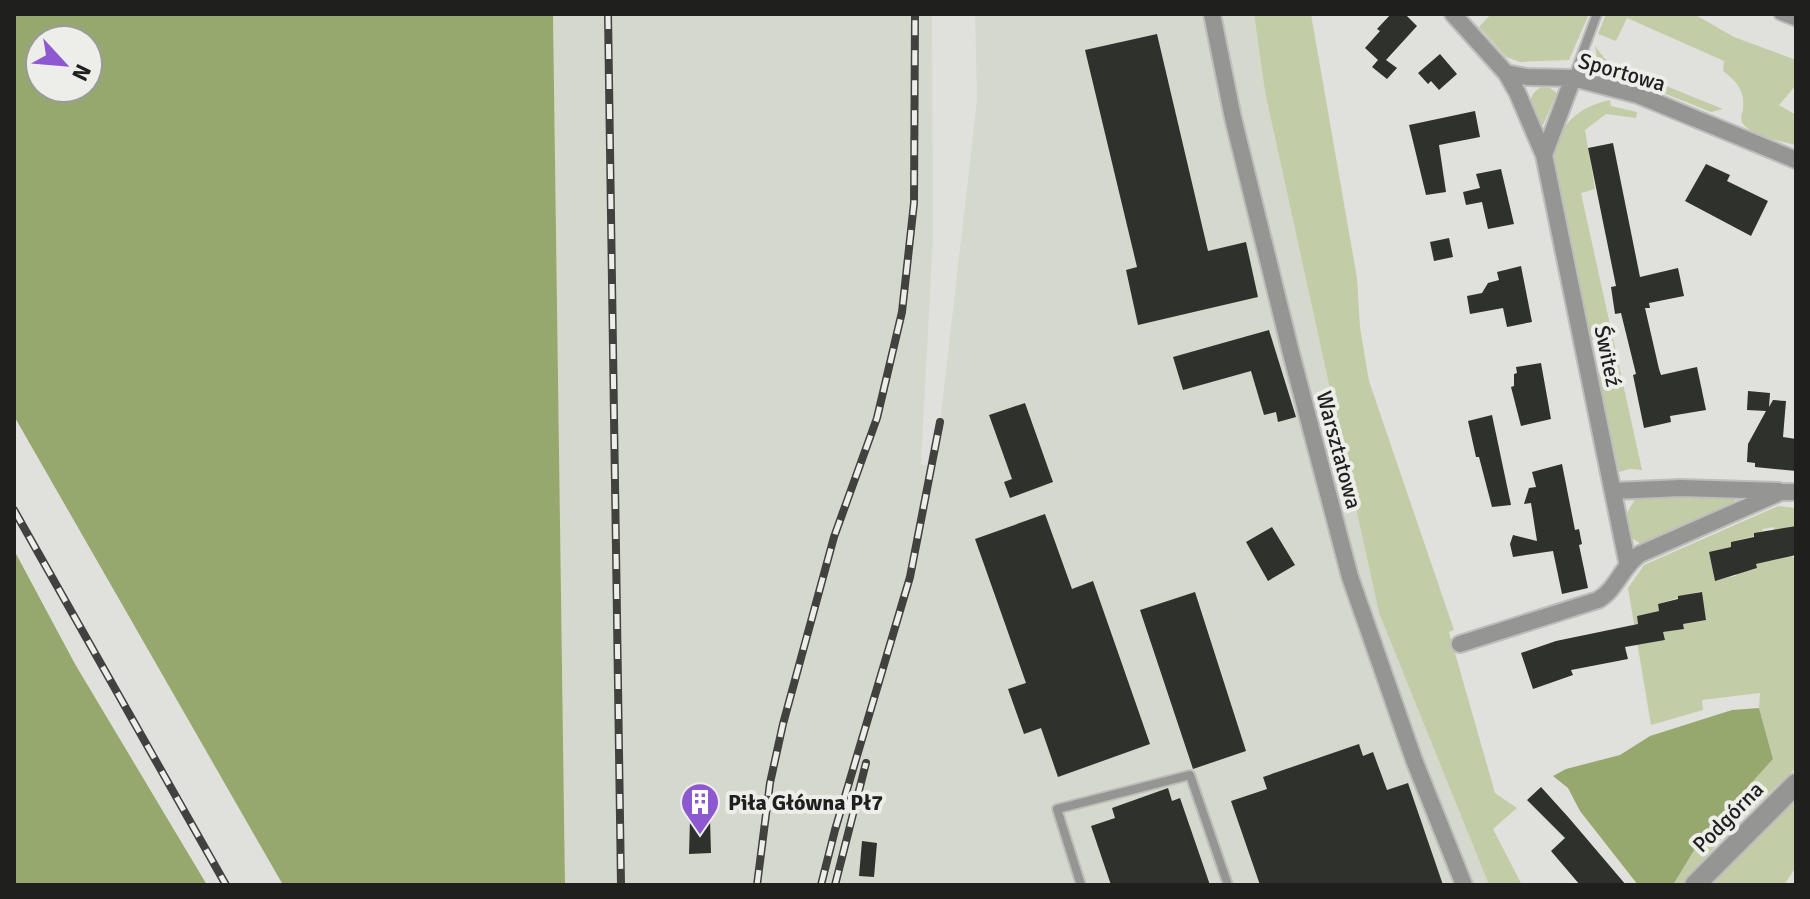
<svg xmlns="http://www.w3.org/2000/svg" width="1810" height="899" viewBox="0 0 1810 899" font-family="Signika,sans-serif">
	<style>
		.built { fill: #d5d9cd }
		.green { fill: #c2cda8; fill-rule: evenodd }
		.forest { fill: #97a86e; fill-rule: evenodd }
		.building { fill: #2f312d }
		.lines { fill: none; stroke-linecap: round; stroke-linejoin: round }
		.service-casing { stroke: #bdbebb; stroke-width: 12 }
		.pedestrian-casing { stroke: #bdbebb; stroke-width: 15 }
		.minor-casing { stroke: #bdbebb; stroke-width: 20 }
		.tertiary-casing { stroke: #bdbebb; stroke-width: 24 }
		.service { stroke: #959694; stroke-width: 8 }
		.pedestrian { stroke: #959694; stroke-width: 11 }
		.minor { stroke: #959694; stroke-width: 16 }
		.tertiary { stroke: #959694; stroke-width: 20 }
		.rail-casing { stroke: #41413f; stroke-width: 8 }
		.rail { stroke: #edeeea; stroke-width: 5; stroke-dasharray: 15; stroke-linecap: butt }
		.labels { text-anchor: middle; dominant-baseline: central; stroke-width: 8; stroke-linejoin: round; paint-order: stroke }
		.street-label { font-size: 22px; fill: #1f1f1e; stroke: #edeeea }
		.poi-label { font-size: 22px; font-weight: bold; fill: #1f1f1e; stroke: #edeeea; text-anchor: start }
	</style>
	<rect width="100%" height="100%" fill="#e0e1dd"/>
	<!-- built -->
	<path class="built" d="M553,14h379l1,223 -12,227 14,3 42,-367 -2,-86h279l11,78 114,521 110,272h-924z"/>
	<!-- green -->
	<path class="green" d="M1254,14h57l46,264 3,49 9,54 85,249 -5,2 46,161 22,15 -24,21 29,56h-33l-110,-272 -114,-521z
		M1491,14h98l-20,46 -49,2 -14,-5 -27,-30z
		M1606,14h88l40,23 62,23v25l-17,20 17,10v30c-13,-3 -48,-10 -54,-23 -2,-6 0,-7 1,-13 2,-19 -6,-27 -20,-38l1,-10 -97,-43 -11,23 -18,-7z
		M1595,46l9,12 13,8 106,43 -12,3 -100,-40 -13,-9z
		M1542,87l8,1 7,5 -14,32 -8,-4c-6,-13 -8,-28 7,-34z
		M1610,100l1,6 26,6 -1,6 -30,-4 -21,16 10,59 -14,4 61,277 -12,-1 -11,3 -22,-98 9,-4 -6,-32 -9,2 -37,-179c2,-35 23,-54 56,-61z
		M1730,494l5,2v7l-91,40 -3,1 -9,-6 -5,-25 8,-14 9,-3z
		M1778,506l18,2v18l-8,1 5,31h3v210l-68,64 -47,53h-8l28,-46 72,-80 -14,-51 1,-15 -58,7 1,10 -52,15 -23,-137 16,-23zM1774,527l6,31 -24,6v5l-20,4v3l-21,4 -6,-27 22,-6v-5l23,-6v-3l8,-2 1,-2zM1701,591l5,29 -23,4 1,5 -21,3 2,8 -23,4 -5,-28 22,-5 -1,-7z
		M1796,798v69l-12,18h-72l42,-47z"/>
	<!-- forest -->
	<path class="forest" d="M14,14h539l12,871h-282l-269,-469zM40,40h48v48h-48z
		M14,550l61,114 132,221h-193z
		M1759,708l14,51 -72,80 -28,46h-35l-58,-74 -12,-23 -15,-12 13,-7 54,-14 30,-19 82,-26z"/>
	<!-- building -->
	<path class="building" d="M1391,14h14l12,12 -31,34 11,8 -10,11 -15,-12 6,-7 -13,-12 15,-17 -3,-2z
		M1157,34l51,217 38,-9 12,55 -120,28 -12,-55 11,-3 -52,-217z
		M1440,54l17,20 -18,16 -8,-9 -3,3 -10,-11z
		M1475,111l5,26 -41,8 7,47 -20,3 -17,-70z
		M1613,143l27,134 38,-9 6,28 -35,7 1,5h-5l14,61 2,6 36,-8 9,43 -36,6 1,6 -27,6 -11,-53 3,-1 -15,-61 -6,1 -4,-27 5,-1 -28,-138z
		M1706,164l24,11 -3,6 41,20 -17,35 -66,-35z
		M1501,169l13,55 -26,5 -6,-27 -16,3 -3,-13 17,-4 -4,-14z
		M1449,238l4,19 -19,4 -4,-19z
		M1521,266l11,56 -25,5 -4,-19 -33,6 -3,-18 15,-3 6,-10 11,-3 -2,-8z
		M1269,330l27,87 -18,5 -2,-10 -12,3 -13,-44 -68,19 -10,-33z
		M1541,363l10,56 -30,7 -10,-39 3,-1v-12l3,-1 -1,-6z
		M1748,391l22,2 -1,14 4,-7 13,1 -3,36 13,2v32l-41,-4v-4l-8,-1 1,-18 18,-33 -19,-1z
		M1025,403l28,79 -43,16 -6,-16 8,-3 -23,-64z
		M1492,415l19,90 -19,2 -13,-50h-3l-8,-36z
		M1562,464l13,66 4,-1 3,15 -3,1 9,43 -26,6 -9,-43 -40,6 -3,-13 3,-9 24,6 -6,-38 -7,1 5,-16 7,-1 -4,-15z
		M1045,514l27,75 21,-8 57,163 -92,33 -17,-49 -17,6 -16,-45 18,-6 -51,-144z
		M1796,526v29l-40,9 1,4 -42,13 -6,-29 22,-5v-5l23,-5v-4z
		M1272,527l23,38 -27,16 -22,-39z
		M1195,592l51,159 -53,18 -53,-159z
		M1702,592l4,28 -23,4 1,5 -21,3 2,8 -40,7 3,12 -57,11 2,5 -40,14 -12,-36 35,-12 82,-17 -1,-8 22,-5 -1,-7 20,-5v-3z
		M1359,744l4,12 10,-4 14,38 21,-7 35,102h-183l-29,-84 36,-12 -4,-12z
		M1541,787l28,31 57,67h-46l-29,-34 14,-13 -38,-38z
		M1168,788l4,13 8,-3 30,87h-99l-20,-59 24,-8 -3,-10z
		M710,818l1,35 -22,1 1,-35z
		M862,841l15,2 -3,34 -15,-1z"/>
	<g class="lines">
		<!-- service casing -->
		<g class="service-casing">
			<path id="service" d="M1573,78l24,-64
				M1081,885l-24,-76 133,-34 38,110"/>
		</g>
		<!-- pedestrian casing -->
		<g class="pedestrian-casing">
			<path id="pedestrian" d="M1780,14l16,6"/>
		</g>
		<!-- minor casing -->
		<g class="minor-casing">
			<path id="minor" d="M1212,14l21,104 58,235 59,224 64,183 50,125
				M1453,14l53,59 21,4 46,1 65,17 158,65
				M1506,73l11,19 27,63 84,411
				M1544,155l29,-77
				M1613,491l68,-3 98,3
				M1460,644l138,-44c19,-11 24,-34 42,-46l141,-62h15"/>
		</g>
		<!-- tertiary casing -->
		<g class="tertiary-casing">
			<path id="tertiary" d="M1695,885l101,-101"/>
		</g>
		<!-- service -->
		<use href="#service" class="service"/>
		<!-- pedestrian -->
		<use href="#pedestrian" class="pedestrian"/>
		<!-- minor -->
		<use href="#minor" class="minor"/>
		<!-- tertiary -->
		<use href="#tertiary" class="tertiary"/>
		<!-- rail casing -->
		<g class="rail-casing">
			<path id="rail" d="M608,14l13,871
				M14,510l212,375
				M757,885l13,-102 13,-59 51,-187 43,-119 25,-106 12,-109 1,-189
				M821,885l14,-55 75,-253 30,-155
				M835,885l31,-122"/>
		</g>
		<!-- rail -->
		<use href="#rail" class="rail"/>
	</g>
	<!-- icons -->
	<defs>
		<g id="building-pin" transform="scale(2)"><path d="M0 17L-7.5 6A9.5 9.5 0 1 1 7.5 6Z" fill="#8e58d0" stroke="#edeeea"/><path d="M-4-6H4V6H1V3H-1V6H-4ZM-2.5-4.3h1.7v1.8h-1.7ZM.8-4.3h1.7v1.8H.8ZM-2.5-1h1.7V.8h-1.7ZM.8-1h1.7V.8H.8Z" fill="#fff"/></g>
	</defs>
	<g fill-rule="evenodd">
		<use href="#building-pin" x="700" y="802"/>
	</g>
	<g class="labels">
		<!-- street labels -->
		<g class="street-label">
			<text transform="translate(1622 72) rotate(16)">Sportowa</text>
			<text transform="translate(1608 356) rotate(78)">Świteź</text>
			<text transform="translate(1339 450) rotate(75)">Warsztatowa</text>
			<text transform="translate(1728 817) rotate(-45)">Podgórna</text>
		</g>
		<!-- poi labels -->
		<g class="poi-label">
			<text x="728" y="802">Piła Główna Pł7</text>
		</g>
	</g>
	<!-- border -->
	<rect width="1810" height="899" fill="none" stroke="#1f1f1e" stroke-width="32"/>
	<!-- north arrow -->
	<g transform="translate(64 64) rotate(116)"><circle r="38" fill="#edeeea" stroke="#9b9b98" stroke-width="2"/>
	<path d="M0-6L14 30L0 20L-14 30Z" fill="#8e58d0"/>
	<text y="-12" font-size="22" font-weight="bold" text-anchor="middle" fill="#1f1f1e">N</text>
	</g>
</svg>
